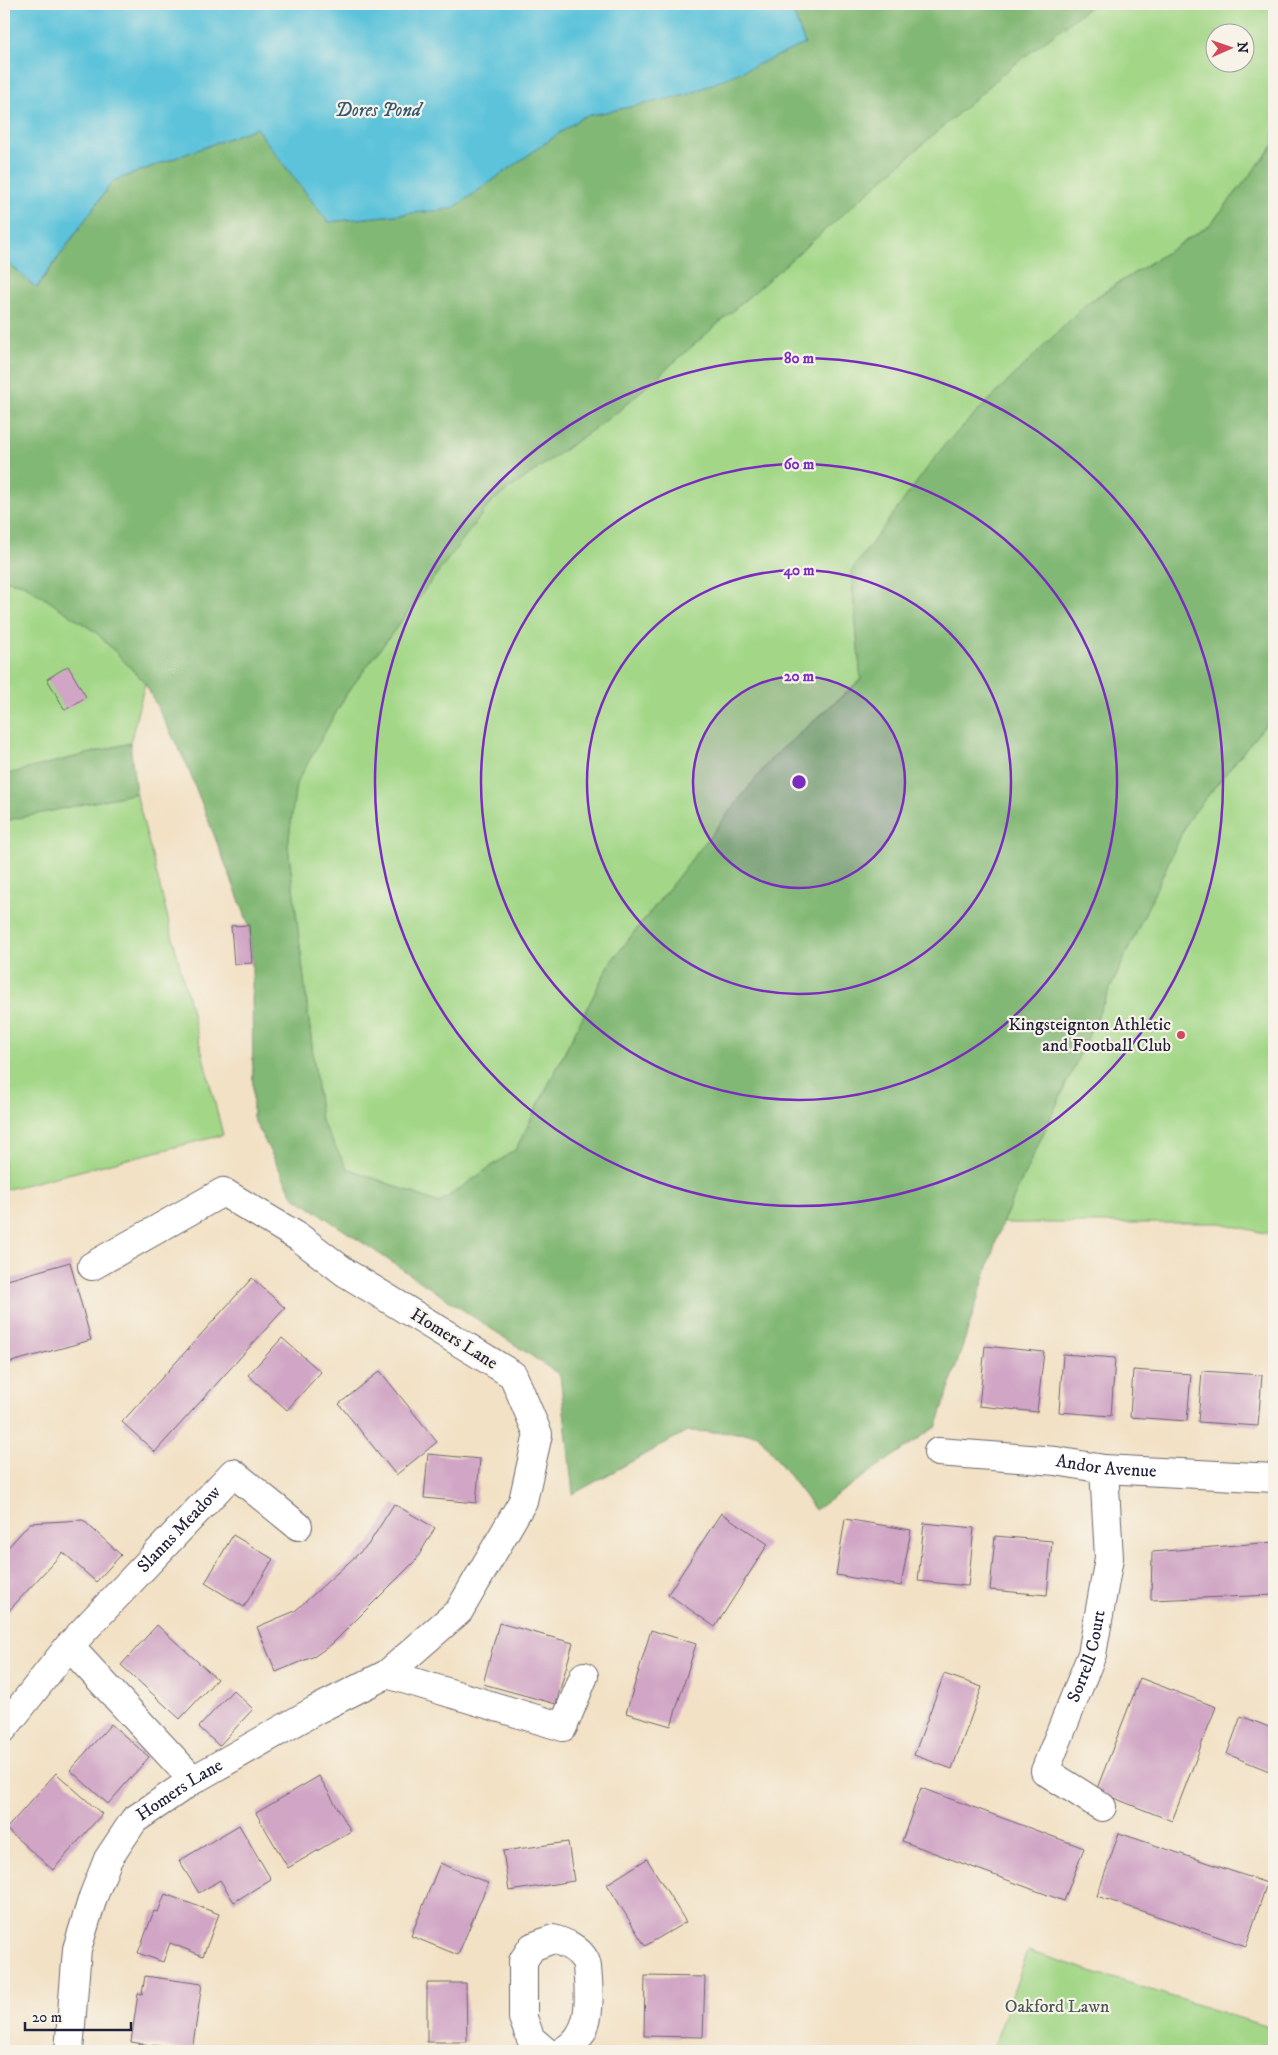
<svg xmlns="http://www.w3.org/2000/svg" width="1278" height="2055" viewBox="0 0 1278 2055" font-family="'IM FELL DW Pica',serif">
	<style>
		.green { fill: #a3d787; stroke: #627c61; fill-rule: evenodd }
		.forest { fill: #82b874; stroke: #526d58 }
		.water { fill: #5cc3da; stroke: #3f728a }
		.building { fill: #d0a5c5 }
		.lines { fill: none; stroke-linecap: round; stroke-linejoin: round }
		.minor-casing { stroke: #6b656b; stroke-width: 30 }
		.minor { stroke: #fff; stroke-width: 28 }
		.ring { fill: none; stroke: #7b2cbf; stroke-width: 2.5 }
		.poi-dot { fill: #d1495b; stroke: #f7f3e8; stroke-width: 2 }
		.labels { text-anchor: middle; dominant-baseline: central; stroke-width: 4.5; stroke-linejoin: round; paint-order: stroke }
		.poi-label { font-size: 18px; fill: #22223b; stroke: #f7f3e8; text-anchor: end }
		.street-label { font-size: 18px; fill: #22223b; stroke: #f7f3e8 }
		.park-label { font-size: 18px; fill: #495852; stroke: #f7f3e8 }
		.water-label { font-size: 19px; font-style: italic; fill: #365a73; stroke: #f7f3e8 }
		.centre { fill: #7b2cbf; stroke: #f7f3e8; stroke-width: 2.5 }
		.ring-label { font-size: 15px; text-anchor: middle; font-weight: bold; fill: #7b2cbf; stroke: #f7f3e8; stroke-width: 4.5; stroke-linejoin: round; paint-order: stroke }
	</style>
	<rect width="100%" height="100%" fill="#f7f3e8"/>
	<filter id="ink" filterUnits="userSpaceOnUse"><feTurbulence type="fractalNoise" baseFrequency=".02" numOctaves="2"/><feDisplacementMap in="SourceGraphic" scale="10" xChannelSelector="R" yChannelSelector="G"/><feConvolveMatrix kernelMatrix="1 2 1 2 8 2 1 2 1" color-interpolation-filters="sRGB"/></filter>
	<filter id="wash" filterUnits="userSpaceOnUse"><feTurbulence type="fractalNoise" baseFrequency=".0096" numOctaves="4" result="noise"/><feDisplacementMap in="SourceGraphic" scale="20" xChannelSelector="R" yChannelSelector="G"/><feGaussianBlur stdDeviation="1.12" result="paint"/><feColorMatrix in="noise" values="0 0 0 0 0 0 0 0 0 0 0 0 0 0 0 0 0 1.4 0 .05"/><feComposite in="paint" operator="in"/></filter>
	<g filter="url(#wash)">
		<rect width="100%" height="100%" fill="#f2e1c5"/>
		<!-- green -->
		<path class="green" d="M1093,4h181v141l-64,80 -123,78 -236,268 10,108 -89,79 -162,205 -94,186 -77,54 -92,-35 -26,-47 -33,-275 7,-62 52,-91 144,-191 125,-89 394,-346zM1216,32h30v30h-30z
			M4,580l19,4 74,49 48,50 -15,60 -126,32z
			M1274,714v521l-54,-12h-218l186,-403z
			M136,793l87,342 -219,55v-369z
			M1028,1951l246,78v22h-282z"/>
		<!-- forest -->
		<path class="forest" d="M790,4h303l-83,64 -394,345 -125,89 -144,191 -51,91 -8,62 33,275 26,47 92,35 77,-54 94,-186 162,-205 89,-78 -10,-109 94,-127 142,-141 123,-78 64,-80v569l-86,106 -186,403 -65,203 -122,84 -57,-76 -71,-3 -114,63 -13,-119 -267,-179 -40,-78 -1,-155 -3,-38 -63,-162 -41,-80 -48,-50 -74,-49 -19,-4v-321l33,29 76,-107 143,-53 72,94 124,-13 130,-92 105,-22 118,-51z
			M130,743l6,50 -132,28v-46z"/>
		<!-- water -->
		<path class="water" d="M4,4h786l15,40 -118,51 -105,22 -130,92 -124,13 -72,-94 -143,53 -77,107 -32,-29z"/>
		<g id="blocks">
			<!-- building -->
			<path class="building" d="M68,666l18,31 -21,13 -18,-31z
				M249,925l3,38 -18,1 -3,-38z
				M70,1262l21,78 -87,24v-83z
				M252,1278l33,30 -130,144 -33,-30z
				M282,1338l39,34 -34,38 -39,-35z
				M985,1346l59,6 -7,60 -58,-6z
				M1063,1354l52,4 -4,58 -52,-4z
				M1133,1370l58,4 -4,47 -57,-4z
				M380,1371l57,71 -41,33 -57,-71z
				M1202,1371l60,4 -4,51 -60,-4z
				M428,1454l52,5 -4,44 -52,-5z
				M394,1504l41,24 -19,32 -84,84 -17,12 -39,16 -19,-45 38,-16 73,-66z
				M721,1513l47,31 -53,83 -47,-33z
				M845,1519l66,11 -10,56 -65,-11z
				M83,1520l38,35 -25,27 -33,-30 -59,64v-64l26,-29z
				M924,1523l50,5 -6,58 -50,-5z
				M233,1535l40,24 -29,48 -39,-24z
				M995,1536l57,5 -5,54 -57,-5z
				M1274,1542v53l-123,5 1,-48z
				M499,1623l74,20 -17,61 -73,-20z
				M157,1625l60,54 -37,40 -59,-54z
				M651,1630l45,14 -25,82 -45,-13z
				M944,1674l38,13 -30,82 -38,-14z
				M1140,1678l76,29 -44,114 -76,-30z
				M233,1690l20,19 -34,37 -20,-19z
				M1241,1716l33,13v44l-47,-19z
				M111,1724l38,33 -41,47 -38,-34z
				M56,1773l46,41 -49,56 -47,-41z
				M319,1776l32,55 -63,37 -32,-55z
				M921,1788l163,60 -20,53 -162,-60z
				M239,1825l32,54 -37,23 -14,-22 -21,13 -20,-32z
				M1119,1833l148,50 -21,63 -149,-50z
				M568,1842l6,39 -65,10 -6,-40z
				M647,1859l39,63 -41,24 -38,-62z
				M440,1863l48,20 -30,72 -47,-19z
				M165,1894l54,20 -16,42 -33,-13 -7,19 -25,-9 16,-42 4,1z
				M145,1976l57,8 -10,67 -61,-9 7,-49 4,1z
				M645,1976l60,1 -2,60 -59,-1z
				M427,1983h39l1,59h-40z"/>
		</g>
	</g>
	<g filter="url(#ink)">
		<use href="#blocks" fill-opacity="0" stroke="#6b656b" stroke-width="1"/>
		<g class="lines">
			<!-- minor casing -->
			<g class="minor-casing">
				<g id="minor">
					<path id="s1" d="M938,1452l118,9 48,8 170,9"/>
					<path d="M69,1646l124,134"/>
					<path d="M387,1674l176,53 21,-51"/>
					<path id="s2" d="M4,1728l65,-82 164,-173 65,53"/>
					<path id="s3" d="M1102,1807l-57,-36 47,-117 17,-96 -5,-89"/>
					<path id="s4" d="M69,2051l8,-102 16,-52 15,-38 26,-39 59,-40 123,-70 71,-36 72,-63 64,-110 15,-67 -25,-59 -167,-102 -46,-35 -77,-46 -131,74"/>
					<path d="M545,2051l-14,-12 -8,-21v-57l9,-14 21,-8c13,4 25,9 32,21 3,5 2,13 3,19 2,27 2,57 -25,72"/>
				</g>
			</g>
			<!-- minor -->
			<use href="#minor" class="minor"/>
		</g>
	</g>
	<!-- distance rings -->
	<circle cx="799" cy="782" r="106" fill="#7b2cbf" fill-opacity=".12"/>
	<g class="ring">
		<circle cx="799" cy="782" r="106"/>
		<circle cx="799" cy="782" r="212"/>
		<circle cx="799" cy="782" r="318"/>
		<circle cx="799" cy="782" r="424"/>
	</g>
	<!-- markers -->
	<circle class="poi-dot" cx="1181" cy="1035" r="5"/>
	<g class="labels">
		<!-- poi labels -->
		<g class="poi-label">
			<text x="1171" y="1025">Kingsteignton Athletic<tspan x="1171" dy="21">and Football Club</tspan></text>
		</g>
		<!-- street labels -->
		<g class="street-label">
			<text transform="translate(454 1339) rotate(32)">Homers Lane</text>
			<text stroke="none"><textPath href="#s1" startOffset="169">Andor Avenue</textPath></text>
			<text stroke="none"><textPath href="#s2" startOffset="265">Slanns Meadow</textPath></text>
			<text stroke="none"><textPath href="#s3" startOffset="190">Sorrell Court</textPath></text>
			<text stroke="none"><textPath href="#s4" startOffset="299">Homers Lane</textPath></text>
		</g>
		<!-- park labels -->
		<g class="park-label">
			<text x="1057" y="2007">Oakford Lawn</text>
		</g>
		<!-- water labels -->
		<g class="water-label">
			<text x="378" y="110">Dores Pond</text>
		</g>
	</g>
	<circle cx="799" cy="782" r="8" class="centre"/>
	<g class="ring-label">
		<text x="799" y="363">80 m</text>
		<text x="799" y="469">60 m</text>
		<text x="799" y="575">40 m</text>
		<text x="799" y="681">20 m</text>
	</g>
	<!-- margin -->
	<rect width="1278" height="2055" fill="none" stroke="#f7f3e8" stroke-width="20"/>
	<!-- north arrow -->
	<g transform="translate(1230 48) rotate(88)"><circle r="24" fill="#f7f3e8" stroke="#a29fa3"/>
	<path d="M0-4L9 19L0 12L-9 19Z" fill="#d1495b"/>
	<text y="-8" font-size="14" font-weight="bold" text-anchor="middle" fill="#22223b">N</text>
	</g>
	<!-- scale -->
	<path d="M25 2022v8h106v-8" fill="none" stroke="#22223b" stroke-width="2.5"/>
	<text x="32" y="2022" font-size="15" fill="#22223b" stroke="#f7f3e8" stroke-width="4" paint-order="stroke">20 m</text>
</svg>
